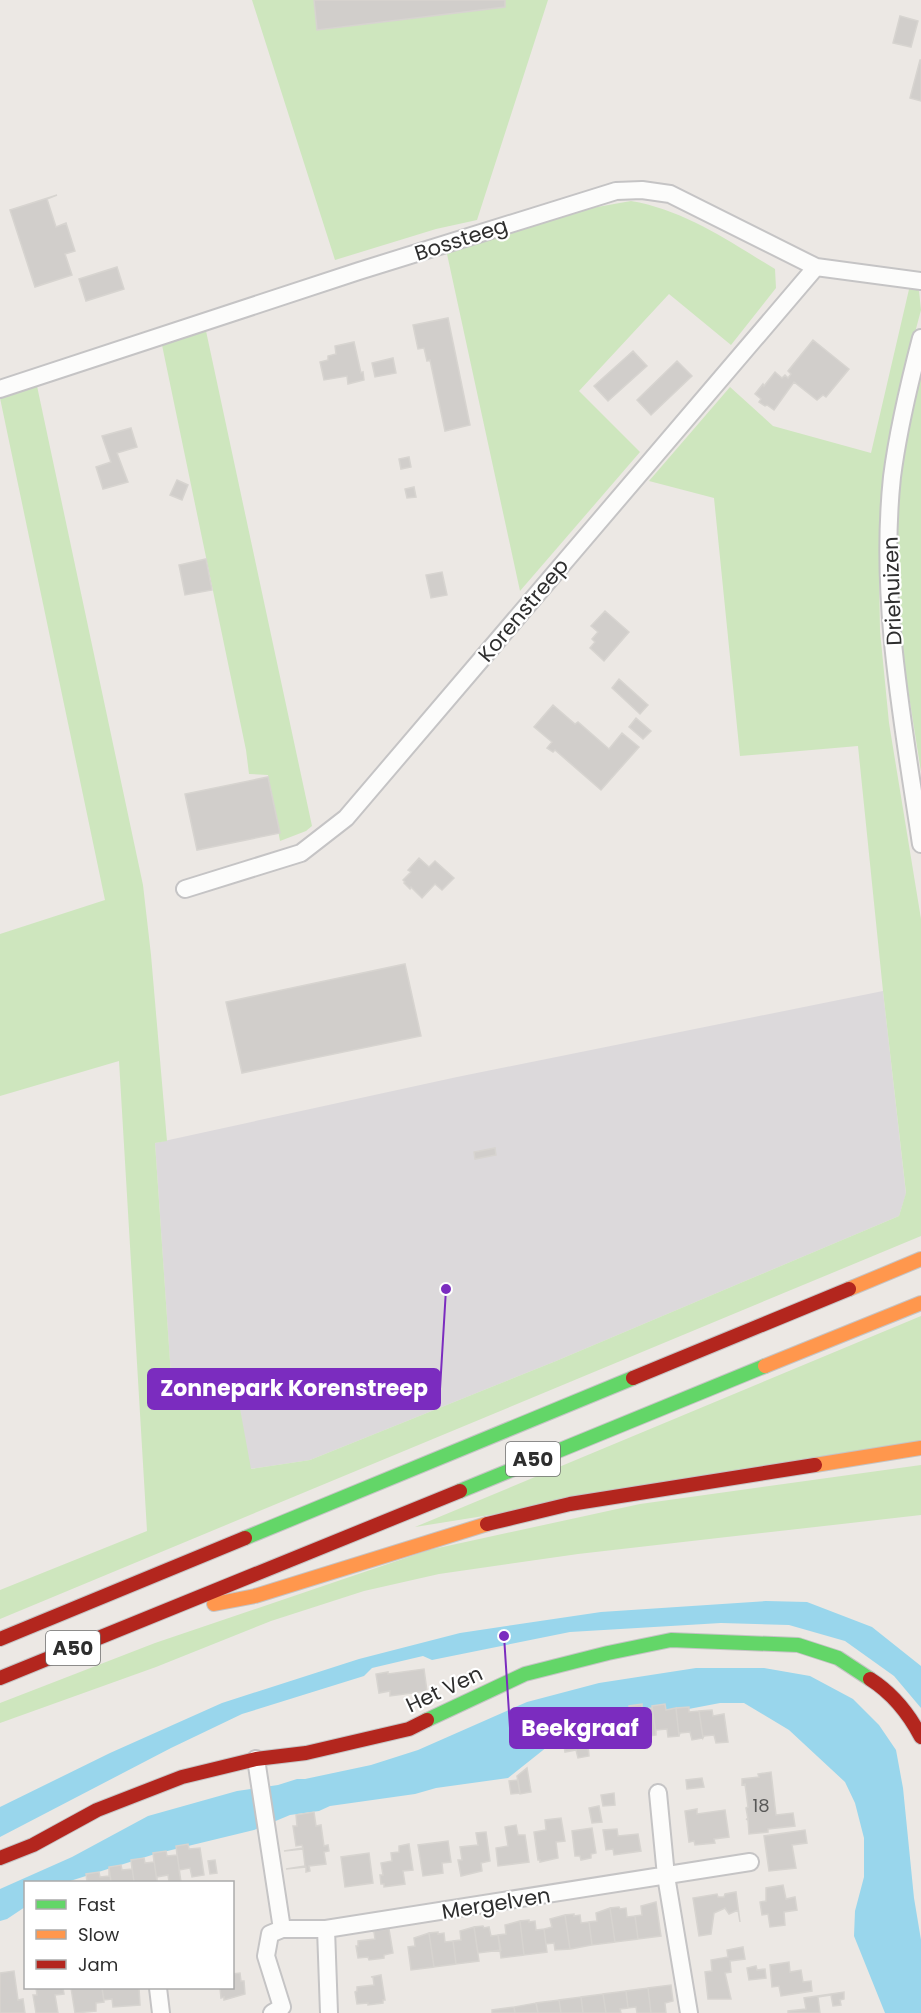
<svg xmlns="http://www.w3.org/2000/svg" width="921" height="2013" viewBox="0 0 921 2013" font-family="Poppins,sans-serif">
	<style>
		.industrial { fill: #dcd9db }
		.green { fill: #cee6be }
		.water { fill: #99d6ec }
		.building { fill: #d1cecb; stroke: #d7d4d0; stroke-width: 1.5 }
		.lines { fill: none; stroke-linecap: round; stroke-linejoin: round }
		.street-casing { stroke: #c5c4c5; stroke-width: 20 }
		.fast-casing { stroke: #c5c4c5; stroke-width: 16 }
		.slow-casing { stroke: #c5c4c5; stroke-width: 16 }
		.jam-casing { stroke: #c5c4c5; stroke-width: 16 }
		.street { stroke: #fcfcfb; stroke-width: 16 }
		.fast { stroke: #63d668; stroke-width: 14 }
		.slow { stroke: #ff974d; stroke-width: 14 }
		.jam { stroke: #b3261e; stroke-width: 14 }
		.labels { text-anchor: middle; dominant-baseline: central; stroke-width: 4.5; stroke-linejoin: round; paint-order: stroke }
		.number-label { font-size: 18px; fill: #585857 }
		.shield { fill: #fff; stroke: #6d6d6d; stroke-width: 1.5 }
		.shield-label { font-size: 20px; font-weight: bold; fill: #2e2e2e }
		.street-label { font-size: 21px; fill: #2e2e2e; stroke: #fff }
		.leader { fill: none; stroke: #7b2cbf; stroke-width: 2 }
		.callout-dot { fill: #7b2cbf; stroke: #fff; stroke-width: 2 }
		.callout { fill: #7b2cbf; stroke: #7b2cbf; stroke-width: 2 }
		.callout-label { font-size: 22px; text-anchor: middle; font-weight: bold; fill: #fff }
	</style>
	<rect width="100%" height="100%" fill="#ece8e4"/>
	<!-- industrial -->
	<path class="industrial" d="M883,991l23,203 -7,22 -343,145 -246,99 -60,9 -15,-87 -63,9 -17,-248 302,-66z"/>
	<!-- green -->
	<path class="green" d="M252,0h296l-71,220 -41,9 -101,31z
		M631,201c54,9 99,41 144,68l1,19 -45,57 -62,-51 -90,97 61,61 -120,139 -73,-337 139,-45z
		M910,285l9,6 2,19 -24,90 -11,76 -7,95 1,60 9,92 32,196v317l-921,383v-29l147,-59 -28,-470 -119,35v-162l105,-34 -105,-502 37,-12 106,499 8,70 16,186 -12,2 17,247 63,-9 16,88 59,-9 246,-99 343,-145 7,-23 -23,-202 -25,-245 -118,10 -26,-258 -65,-17 81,-94 43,39 98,27z
		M206,331l106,495 -6,5 -26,10 -12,-66 -19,-1 -3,-24 -84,-405z
		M921,365v407l-29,-184 6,-101 11,-75z
		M921,1316v130l-506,81z
		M921,1465v50l-343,39 -139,20 -75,17 -93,30 -115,46 -156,56v-20l155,-60 274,-93 211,-46z"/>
	<!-- water -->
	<path class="water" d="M766,1601l41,1 65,25 49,39v42l-27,-32 -49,-35 -56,-16 -68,-2 -151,9 -138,28 -9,-4 -51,12 -8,8 -122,38 -71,34 -171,89v-30l110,-54 112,-50 137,-44 101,-26 141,-21z
		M696,1668h68l46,8 43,23 26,26 17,25 7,38 11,110 7,42v73h-36l-31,-77 1,-25 9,-34v-39l-9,-35 -10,-21 -56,-52 -45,-27h-24l-115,22 -53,18 -44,35 -72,10 -21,6 -85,12 -11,5 -29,4 -36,15 -99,24 -88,28h-41l-1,25 -18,12 -7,2v-32l72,-32 76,-41 89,-25 41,-6 19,-6h8l66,-14 47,-15 109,-48 72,-19z"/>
	<!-- building -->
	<path class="building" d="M314,0h191v7l-188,23z
		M900,16l18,5 -7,26 -18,-4z
		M920,60h1v41l-11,-3z
		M57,195l-10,4 9,28 10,-4 9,28 -10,3 7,21 -37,12 -25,-77z
		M117,267l7,22 -38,12 -7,-22z
		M448,318l22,107 -25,6 -15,-71 -3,1 -3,-13 -6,1 -5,-24z
		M813,340l36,29 -23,28 -3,-2 -6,5 -23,-18 -20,28 -7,-5 -2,1 -6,-4 2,-3 -6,-5 8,-10 1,2 11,-14 7,6 3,-3 3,3 3,-4 -3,-3z
		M354,342l7,31 2,-1 1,8 -16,4 -1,-8 -23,4 -4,-18 8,-2v-4l8,-2 -1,-8z
		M633,351l14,15 -39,35 -14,-15z
		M393,358l3,15 -21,4 -3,-14z
		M677,361l15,15 -41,39 -14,-15z
		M131,428l6,19 -20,6 11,29 -25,7 -7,-22 15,-5 -9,-26z
		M409,457l2,10 -10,2 -2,-10z
		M177,480l11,5 -6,15 -12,-5z
		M414,487l2,10 -9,1 -2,-9z
		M206,559l6,31 -27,5 -6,-30z
		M442,572l5,23 -16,3 -5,-23z
		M605,611l24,21 -25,29 -14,-13 5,-6 -3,-3 6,-7 -7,-6z
		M619,679l29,26 -8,9 -28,-26z
		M553,705l22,19 3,-2 31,27 13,-16 17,14 -38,43 -46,-40 -2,2 -6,-4 5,-6 -18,-15z
		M636,718l15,13 -8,8 -14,-12z
		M268,777l12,56 -83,17 -12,-56z
		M419,858l10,9 6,-6 19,17 -12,12 -7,-6 -13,14 -11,-11 -1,2 -6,-6 1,-1 -2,-2 8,-8 -3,-2z
		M405,964l16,72 -179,37 -16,-71z
		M495,1148l1,7 -21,4 -1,-7z
		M424,1669l3,22 -37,5v-5l-11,2 -3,-19 12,-2v2z
		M642,1704v5l10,-1v-2l4,29 -11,2 -2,-8 -10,1 1,12 -5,-36z
		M665,1704l1,6 10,-2 3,28 -11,1 -1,-8 -11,1v5l-4,-29z
		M629,1706l5,36 -12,2 -1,-9 -11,2 1,9 -5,-33 13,-2 1,5 10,-1z
		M689,1707v5l10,-1 4,27 -11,2 -2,-8 -10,1 -1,3 -3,-28z
		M712,1710l1,6 11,-2 4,28 -12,1 -2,-8 -10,1 -1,2 -4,-27z
		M606,1713l5,33 -11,2 -1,-5 -11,1 1,12 -5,-36 12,-2 1,6 10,-2z
		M584,1720l5,36 -11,2 -2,-8 -11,2 -4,-25 13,-2 1,9 10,-1z
		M527,1768l4,24 -11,2 -3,-18z
		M771,1772l5,43 17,-2 2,13 -27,3v3l-19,2 -1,-14 -2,-1h2l-2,-11 2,-1 -3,-23 -3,1v-6l17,-2 -1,-3z
		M702,1778l2,9 -17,2 -1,-9z
		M518,1780l2,13 -9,1 -2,-13z
		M614,1793l1,12 -12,1 -2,-11z
		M599,1806l3,16 -10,1 -3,-15z
		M697,1809v5l28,-4 4,27 -15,2 1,4 -20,2 -1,-4 -5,1 -4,-31z
		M314,1812l2,14 5,-1 3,21 4,-1 1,6 -5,1 2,12 -17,2 1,5 -4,1v-5l-20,2 19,-3 -2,-17 -19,2 19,-3 -1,-3 -6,1 -3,-20h4l-1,-11z
		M561,1818l4,23 -9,1 2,16 -18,4v-2h-2l-4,-28 12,-2 -1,-10z
		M516,1825l2,10h7l4,27 -31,4 -2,-18 12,-2 -3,-19z
		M592,1828l4,25 -5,1v4l-10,2 -1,-4h-5l-3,-25z
		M617,1829l1,7 20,-2 3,17 -27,4 -1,-6 -7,1 -3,-20z
		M805,1830l2,13 -15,2 4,23 -27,3 -5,-35z
		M486,1832l4,29 -9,2 1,8 -21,5 -3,-16h4l-2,-13 18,-2 -2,-12z
		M448,1841l3,21 -9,1 1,10 -20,3 -5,-31z
		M188,1844l1,5 11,-1 4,27 -12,2 -2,-9 -11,2 2,12 -5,-36z
		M409,1844l4,26 -10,1 2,13 -21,3v-3h-3l-1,-9h3l-2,-12 11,-2 -1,-8 8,-1v-6z
		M176,1846l5,36h-12l-1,-7 -11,2v5l-4,-29 13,-2 1,5 10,-1z
		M153,1853l4,29h-23l-3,-22 13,-2 1,5 9,-1z
		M369,1853l4,30 -28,4 -4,-30z
		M131,1860l3,22h-23l-2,-15 12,-2 1,5 10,-1z
		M215,1860l2,13 -7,1 -2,-13z
		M109,1867l2,15h-24l-1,-8 13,-2 1,5 9,-1z
		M783,1885l3,14 9,-2 2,13 -13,2 1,13 -15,2 -2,-13 -6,1 -2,-13 6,-1v-13z
		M736,1892l4,30 -2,-12 -9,4 -4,-6 -11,5 -3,21 -12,2 -6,-38 24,-4 1,3h6l1,-3z
		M656,1902l5,34 -23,3 -3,-23 7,-1 -1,-9z
		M619,1907l1,2 6,-1 1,9 8,-1 3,23 -23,3 -5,-34z
		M610,1908l5,34 -23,3 -3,-23 8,-1 -1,-8z
		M574,1914v2l6,-1 1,8 8,-1 3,23 -22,4 -5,-34z
		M565,1915l5,34 -15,1 -1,-7 -8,1 -2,-15 8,-2 -2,-8z
		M529,1920v2l6,-1 1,9 8,-1 3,23 -23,3 -4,-34z
		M520,1921l4,34 -23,3 -3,-23 8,-1 -1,-9z
		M483,1926l1,2 5,-1 2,9 7,-1 3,15 -23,3 -4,-26z
		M474,1927l5,34 -23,3 -3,-23 8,-1 -1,-9z
		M389,1929l4,24 -9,2v3l-15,2 -1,-3 -10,1 -2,-12h2v-5l17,-2 -1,-7 -2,-1z
		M438,1932v2l6,-1 1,9 8,-1 3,23 -22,3 -5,-34z
		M429,1933l5,34 -23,3 -3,-23 7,-1 -1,-8z
		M743,1947l2,12 -15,2 1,11 -6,1 6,26h-23l-3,-27 7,-1 -1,-11 17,-3 -1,-7z
		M789,1962l1,10 11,-2 2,12 8,-1 1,10 -31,5 -2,-10 -7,1 -2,-22z
		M756,1966l1,4 8,-1 1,9 -17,2 -2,-12z
		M14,1971l4,29 5,-1 2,14h-25v-40z
		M240,1973l1,8h3l1,13 -21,6v-3l-3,1 -1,-10h12v-14z
		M381,1975l4,25h-2v3l-15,2v-2l-11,1 -2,-12 2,-1v-4l17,-2 -1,-8h-2z
		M671,1985l2,16 -8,2 1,10h-15l-3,-25z
		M36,1988h27l1,6 -9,1 3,18h-22l-3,-18h4z
		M71,1988h31l2,14 -8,1v8l-21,2z
		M102,1988h37l1,17 -27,2 -1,-8 -8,1z
		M648,1988l3,25h-14l-1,-6 -8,1 -2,-17z
		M626,1991l2,17 -8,1 1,4h-15l-3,-19z
		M844,1992v7l-4,1 1,5 -8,1 -2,-11 -13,2 2,16h-32v-2l18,-2 -2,-11z
		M603,1994l3,19h-23l-2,-16z
		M581,1997l2,16h-22l-2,-13z
		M559,2000l2,13h-23l-2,-10z
		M536,2003l2,10h-23l-1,-6z
		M514,2007l1,6h-23v-3z"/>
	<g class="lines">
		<!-- street casing -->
		<g class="street-casing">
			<path id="street" d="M921,338c-12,46 -23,92 -29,139 -13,123 11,246 29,367
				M0,389l359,-118 257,-80 26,-1 28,4 146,73 105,14
				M185,889l116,-36 45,-35 470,-551
				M256,1759l26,170h44l424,-67
				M658,1793l8,83 23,137
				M326,1929l3,84
				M158,1988l3,25
				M272,2013l10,-6 -16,-51 4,-22 12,-5"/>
		</g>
		<!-- fast casing -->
		<g class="fast-casing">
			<path id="fast" d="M460,1491l305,-125
				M245,1538l388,-160
				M427,1720l98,-46 83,-21 63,-13 127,5 40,13 32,21"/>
		</g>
		<!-- slow casing -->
		<g class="slow-casing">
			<path id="slow" d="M849,1289l72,-30
				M765,1366l156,-63
				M815,1465l106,-17
				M214,1604l41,-8 232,-72"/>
		</g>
		<!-- jam casing -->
		<g class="jam-casing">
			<path id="jam" d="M633,1378l216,-89
				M487,1524l83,-20 245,-39
				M0,1639l245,-101
				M0,1678l460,-187
				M870,1679c22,14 39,35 51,58
				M0,1858l33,-13 64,-35 85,-33 74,-18 50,-6 103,-24 18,-9"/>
		</g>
		<!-- street -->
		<use href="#street" class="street"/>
		<!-- fast -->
		<use href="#fast" class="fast"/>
		<!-- slow -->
		<use href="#slow" class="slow"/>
		<!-- jam -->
		<use href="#jam" class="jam"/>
	</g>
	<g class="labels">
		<!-- number labels -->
		<g class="number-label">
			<text x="761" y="1805">18</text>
		</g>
		<!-- shield labels -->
		<g class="shield">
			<rect x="506" y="1442" width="54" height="34" rx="4.5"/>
			<rect x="46" y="1631" width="54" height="34" rx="4.5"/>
		</g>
		<g class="shield-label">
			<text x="533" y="1459">A50</text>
			<text x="73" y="1648">A50</text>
		</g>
		<!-- street labels -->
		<g class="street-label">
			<text transform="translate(461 239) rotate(-18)">Bossteeg</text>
			<text transform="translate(892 591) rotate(-92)">Driehuizen</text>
			<text transform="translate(523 610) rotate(-50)">Korenstreep</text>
			<text transform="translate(444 1689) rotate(-25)">Het Ven</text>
			<text transform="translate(496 1903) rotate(-9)">Mergelven</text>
		</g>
	</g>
	<!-- callouts -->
	<path class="leader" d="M446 1289L440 1389M504 1636L510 1728"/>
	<g class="callout-dot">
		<circle cx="446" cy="1289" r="6"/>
		<circle cx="504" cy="1636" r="6"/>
	</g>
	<g class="callout">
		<rect x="148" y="1369" width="292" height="40" rx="6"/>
		<rect x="510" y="1708" width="141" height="40" rx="6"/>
	</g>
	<g class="callout-label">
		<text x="294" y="1396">Zonnepark Korenstreep</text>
		<text x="580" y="1736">Beekgraaf</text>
	</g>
	<!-- legend -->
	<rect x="24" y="1881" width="210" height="108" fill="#ffffff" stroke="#ababab" stroke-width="1.5"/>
	<rect x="36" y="1900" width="30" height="9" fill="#63d668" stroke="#ababab" stroke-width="1.5"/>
	<text x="78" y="1911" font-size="18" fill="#2e2e2e">Fast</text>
	<rect x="36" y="1930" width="30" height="9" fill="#ff974d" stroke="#ababab" stroke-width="1.5"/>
	<text x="78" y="1941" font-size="18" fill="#2e2e2e">Slow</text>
	<rect x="36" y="1960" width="30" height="9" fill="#b3261e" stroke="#ababab" stroke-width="1.5"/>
	<text x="78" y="1971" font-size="18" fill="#2e2e2e">Jam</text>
</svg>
